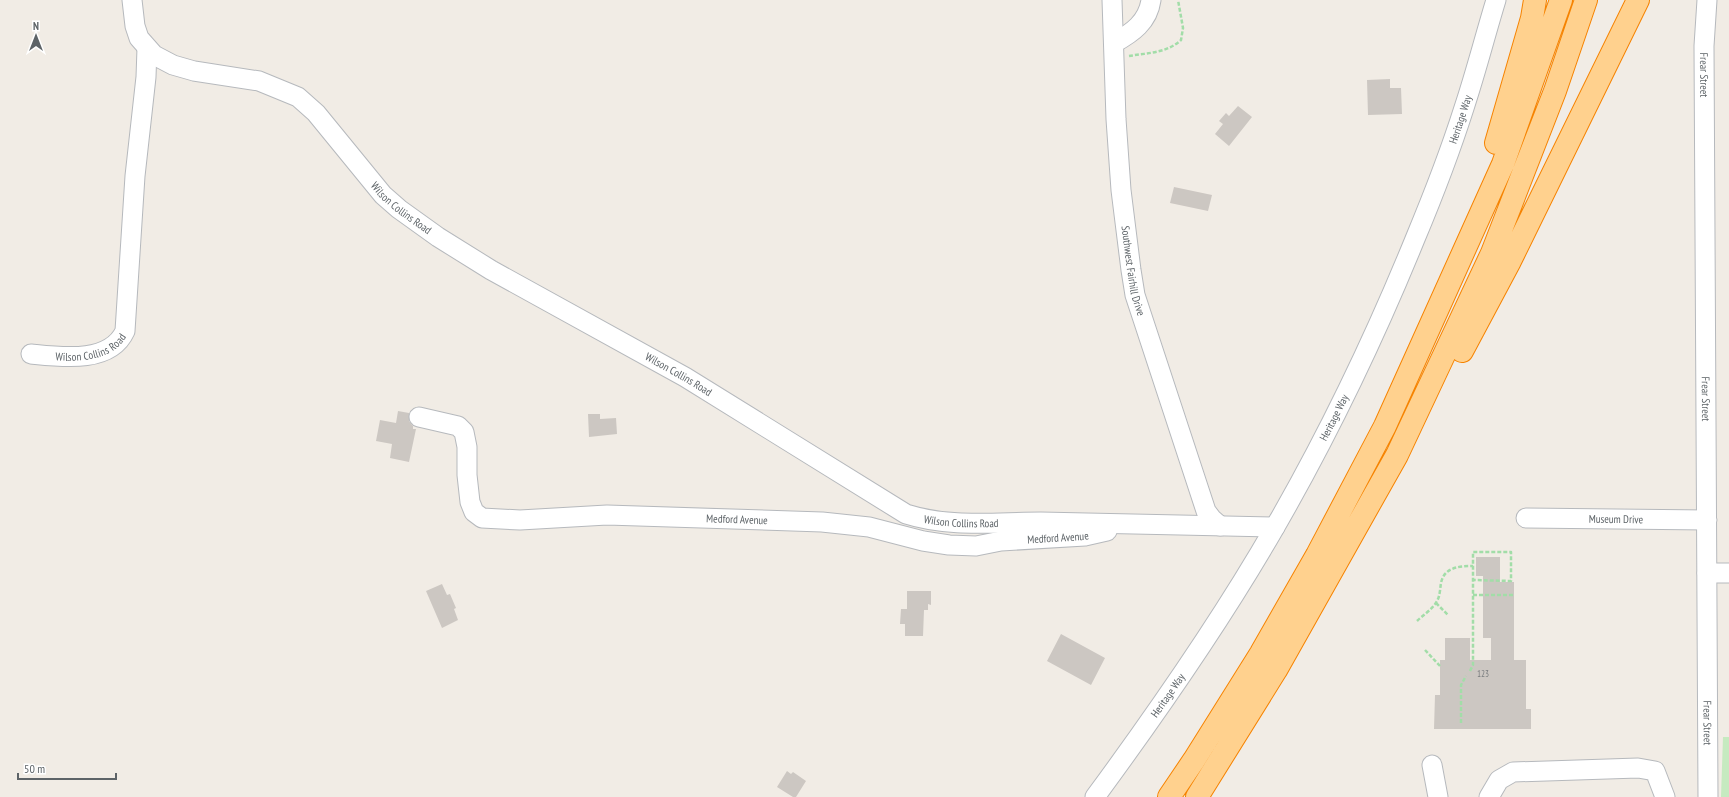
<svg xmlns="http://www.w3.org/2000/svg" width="1729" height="797" viewBox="0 0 1729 797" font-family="'PT Sans Narrow',sans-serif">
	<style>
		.green { fill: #c6eac0 }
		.building { fill: #ccc7c2 }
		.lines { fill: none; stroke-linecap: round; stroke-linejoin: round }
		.minor-casing { stroke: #b6b9bd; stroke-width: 21 }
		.highway-casing { stroke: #f68300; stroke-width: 24 }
		.path { stroke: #a2dda8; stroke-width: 2.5; stroke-dasharray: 4 2; stroke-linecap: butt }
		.minor { stroke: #fff; stroke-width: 19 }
		.highway { stroke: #ffd18e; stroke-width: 22 }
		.labels { text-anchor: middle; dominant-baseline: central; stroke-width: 4; stroke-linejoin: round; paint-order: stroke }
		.number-label { font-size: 9px; fill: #797c7e }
		.street-label { font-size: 11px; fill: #5d6367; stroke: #fff }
	</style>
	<rect width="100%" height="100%" fill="#f1ece5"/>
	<!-- green -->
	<path class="green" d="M1723,737h6v60h-8z"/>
	<!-- building -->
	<path class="building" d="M1390,79v9h11l1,26 -34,1 -1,-35z
		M1238,106l14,11 -23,29 -14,-12 8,-10 -4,-3 7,-8 3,3z
		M1174,187l38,8 -4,16 -38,-8z
		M398,411l11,2v8l4,5v3h3l-7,33 -19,-4 2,-14 -16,-3 4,-21 16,3z
		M588,414h12v5l16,-1 1,16 -28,3z
		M1476,557h24v25h14v78h12v49h5v20h-97l1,-34h5v-35h5v-22h25v22h21v-22h-8v-62h-7z
		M442,584l5,11 3,-1 6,14 -2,1 4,11 -16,8 -16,-37z
		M907,591h24v14l-3,-1v6h-4l-1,26h-18v-12h-5l1,-15h6z
		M1061,634l44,24 -14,27 -44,-24z
		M787,771l4,3 2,-2 13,9 -10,16h-3l-16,-10z"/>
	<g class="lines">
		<!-- minor casing -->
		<g class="minor-casing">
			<g id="minor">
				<path id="s1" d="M132,0l3,26 4,12 15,17 19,10 21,6 65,10 39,16 18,16 67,82 16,14 39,28 53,33 194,107 221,137c44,14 89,8 135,8 78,1 156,3 234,5"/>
				<path id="s2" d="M1112,0l4,119 5,71 10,80 4,25 71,216 6,8 8,7"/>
				<path id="s3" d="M1707,0l-3,46 4,751"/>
				<path d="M1114,43c18,-10 34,-21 37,-43"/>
				<path id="s4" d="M31,354c30,3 79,10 94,-23l10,-155 11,-99 1,-29"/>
				<path id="s5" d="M419,417l39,9 6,6 3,15v28l3,27 4,10 8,6 38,2 87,-5 215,7 47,5 54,14 26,4 27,1 25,-5 84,-5 22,-5"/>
				<path id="s6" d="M1526,518l181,2"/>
				<path d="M1707,573h22"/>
				<path d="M1432,765l6,32"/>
				<path id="s7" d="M1095,797c64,-87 126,-176 180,-270 53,-92 100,-190 140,-288 18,-43 35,-87 49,-131 12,-36 21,-72 32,-108"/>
				<path d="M1489,797l10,-17 14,-8 125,-4 17,3 10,26"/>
			</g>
		</g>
		<!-- highway casing -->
		<g class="highway-casing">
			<path id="highway" d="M1496,143l36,-125 3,-18
				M1462,351l48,-90 128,-261
				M1169,797l25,-37 67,-107 56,-98 68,-129 118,-262 58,-164
				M1197,797l79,-127 121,-215 95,-202 63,-162 31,-91"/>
		</g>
		<!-- path -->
		<path class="path" d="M1129,56c18,-3 38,-3 52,-16l2,-12 -5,-28
			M1473,595h42
			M1436,603l12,12
			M1417,621c6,-6 16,-12 20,-20 3,-5 3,-12 4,-18 3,-16 19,-17 32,-17
			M1425,650l15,16
			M1470,671l3,-6v-113h38v29l-38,-1
			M1461,723v-38l5,-9"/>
		<!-- minor -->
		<use href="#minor" class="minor"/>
		<!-- highway -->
		<use href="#highway" class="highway"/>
	</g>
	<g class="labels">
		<!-- number labels -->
		<g class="number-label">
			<text x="1483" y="673">123</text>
		</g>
		<!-- street labels -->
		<g class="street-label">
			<text stroke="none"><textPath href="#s3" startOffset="75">Frear Street</textPath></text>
			<text stroke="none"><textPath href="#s7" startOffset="773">Heritage Way</textPath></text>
			<text stroke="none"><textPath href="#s1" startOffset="365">Wilson Collins Road</textPath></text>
			<text stroke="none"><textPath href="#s2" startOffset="272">Southwest Fairhill Drive</textPath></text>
			<text stroke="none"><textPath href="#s4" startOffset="62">Wilson Collins Road</textPath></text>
			<text stroke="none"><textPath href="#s1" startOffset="689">Wilson Collins Road</textPath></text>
			<text stroke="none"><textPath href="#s3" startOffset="399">Frear Street</textPath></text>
			<text stroke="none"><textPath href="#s7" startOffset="449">Heritage Way</textPath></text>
			<text stroke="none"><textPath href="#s6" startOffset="90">Museum Drive</textPath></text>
			<text stroke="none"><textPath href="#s5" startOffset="395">Medford Avenue</textPath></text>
			<text stroke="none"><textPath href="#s1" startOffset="1012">Wilson Collins Road</textPath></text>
			<text stroke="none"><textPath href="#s5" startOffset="719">Medford Avenue</textPath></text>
			<text stroke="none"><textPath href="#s7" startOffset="125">Heritage Way</textPath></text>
			<text stroke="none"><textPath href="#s3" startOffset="723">Frear Street</textPath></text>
		</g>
	</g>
	<!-- north arrow -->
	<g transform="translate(36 36)" stroke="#ffffff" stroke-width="3" paint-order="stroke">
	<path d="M0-3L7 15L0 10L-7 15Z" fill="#5d6367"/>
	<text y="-6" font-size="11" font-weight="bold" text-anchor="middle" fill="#5d6367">N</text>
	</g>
	<!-- scale -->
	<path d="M18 773v6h98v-6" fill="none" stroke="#5d6367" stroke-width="2"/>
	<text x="24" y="773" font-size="12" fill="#5d6367" stroke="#ffffff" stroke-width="3" paint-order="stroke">50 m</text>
</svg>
